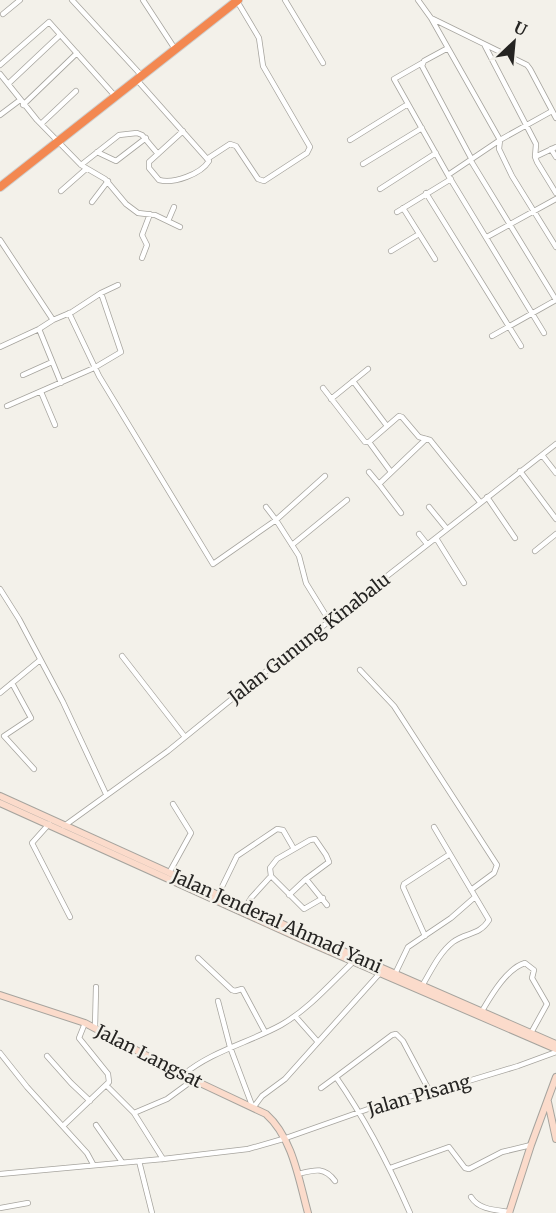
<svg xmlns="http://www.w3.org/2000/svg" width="556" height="1213" viewBox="0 0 556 1213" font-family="Merriweather,serif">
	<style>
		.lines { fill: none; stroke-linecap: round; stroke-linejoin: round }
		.street-casing { stroke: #a6a49e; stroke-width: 6 }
		.secondary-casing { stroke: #a6a49e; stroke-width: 8 }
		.highway-casing { stroke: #cfcfce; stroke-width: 10 }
		.street { stroke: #fff; stroke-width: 4.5 }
		.secondary { stroke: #fbdbcb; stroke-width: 6 }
		.highway { stroke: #f38851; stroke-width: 8 }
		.labels { text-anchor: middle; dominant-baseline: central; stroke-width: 5; stroke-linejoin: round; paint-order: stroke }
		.street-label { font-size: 18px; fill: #252422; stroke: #f3f1ea }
	</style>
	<rect width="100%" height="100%" fill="#f3f1ea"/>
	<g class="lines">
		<!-- street casing -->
		<g class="street-casing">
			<path id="street" d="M72,0l70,76
				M143,0l32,49
				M285,0l38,63
				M418,0l13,18 69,122 -1,9 13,27 44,71
				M3,14l17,-14
				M431,18l96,47 3,4 26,49
				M485,46l51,98 -1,13 2,5 19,31
				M448,48l-24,13 -2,5 49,92
				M422,63l-28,16 54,96 96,158
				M0,65l49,-43 66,74
				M0,74l37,46 44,45 38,-30 18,-2 5,2 16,19
				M137,80l72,81c-8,13 -35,23 -50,19l-10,-12v-6l34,-31
				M8,84l52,-49
				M23,105l54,-52
				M0,115l20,-15
				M41,124l35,-33
				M350,140l58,-36
				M551,149l5,8
				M97,152l19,9 30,-23
				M535,157l21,-10
				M207,159l23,-15 6,2 22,33 6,2 43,-28 3,-6 -47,-81 -4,-28 -22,-37
				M471,161l85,139
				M363,164l59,-36
				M81,165l24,14 21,25 12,9 17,2 25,12
				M448,175l52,-35 52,-29
				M380,189l56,-36
				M61,191l25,-22
				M426,193l95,153
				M92,202l16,-21
				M403,208l32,51
				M397,212l54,-33
				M168,221l6,-14
				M487,237l69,-38
				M0,240l53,80 -14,9 22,54
				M391,251l28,-17
				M142,258l5,-13 -5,-10 8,-21
				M101,293l17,-8
				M69,313l30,63 114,188 63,-44 49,-44
				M492,336l64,-36
				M0,347l39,-18
				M23,375l29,-13
				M353,381l34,45
				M323,388l42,54h4l30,-26 3,1 17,20 11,3 50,62
				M41,392l14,33
				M331,399l37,-30
				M7,406l87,-38 27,-16 -20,-59 -29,19 -19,8
				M369,442l22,30
				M542,455l14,18
				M520,471l36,48
				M369,472l10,12 47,-45
				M379,484l22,29
				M487,497l28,41
				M266,507l10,13 23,36 7,27 24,39
				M429,507l18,22
				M419,534l8,10
				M436,538l28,45
				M292,545l55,-45
				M535,551l21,-17
				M0,589l19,30 44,83 43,92
				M122,656l63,81
				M360,670l34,36 103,159 -3,8 -23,17
				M12,683l19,35 -27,18 30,33
				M0,693l40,-33
				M49,824l-17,19 38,74
				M64,826l104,-75 118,-96 270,-211
				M169,873l22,-40 -18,-29
				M271,876l33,33 19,-11
				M306,879l21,26
				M218,895l19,-39 40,-27 6,1 11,19
				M245,908l6,-10 20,-22 -1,-8 7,-9 33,-19 5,-1 11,16 3,7 -23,17 -17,16
				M425,936l-22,-49 1,-3 46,-30
				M198,958l34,32 3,1 7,-2 23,43
				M395,974l13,-27 43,-29 24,-21
				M422,986c9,-15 17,-33 31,-44 13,-10 26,-6 36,-22l-55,-93
				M218,1001l12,46 23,61
				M482,1011c9,-15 25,-43 43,-48l9,7 -2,8 15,26 -16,29
				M295,1016l23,26
				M95,1028l1,-41
				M0,1053l27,34 60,66 6,11
				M47,1056l24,27 19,18
				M183,1075c29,-24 65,-32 98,-50 28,-16 50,-42 73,-64
				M106,1085l28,28 29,46
				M321,1088l15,-11
				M253,1108l9,-12 23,-17 95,-106
				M134,1113l33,-14 26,-19
				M96,1125l26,37
				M63,1126l46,-44 -1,-8 -29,-36 6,-15
				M139,1161l13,52
				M390,1168l59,-21 16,21 4,1 33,-17 29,-7
				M0,1174l163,-15 85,-10 35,-10 105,-37 67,-17 63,-19 38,-14
				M298,1174c16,-4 26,-8 37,7
				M471,1197c8,13 25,13 39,15
				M0,1208l28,-5
				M410,1213c-21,-48 -44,-93 -74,-136l56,-42 4,-1 7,7 27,51"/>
		</g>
		<!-- secondary casing -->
		<g class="secondary-casing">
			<path id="secondary" d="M0,796l311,141 245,107
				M0,803l308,139 248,107
				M0,995l85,28 98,52 83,39c27,24 33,67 42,99
				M548,1102l8,37
				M509,1213l22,-68 25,-68"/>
		</g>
		<!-- highway casing -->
		<g class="highway-casing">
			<path id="highway" d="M0,187l238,-187"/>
		</g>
		<!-- street -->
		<use href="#street" class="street"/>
		<!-- secondary -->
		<use href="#secondary" class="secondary"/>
		<!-- highway -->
		<use href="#highway" class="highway"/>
	</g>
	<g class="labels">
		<!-- street labels -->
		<g class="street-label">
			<text transform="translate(309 638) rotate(-38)">Jalan Gunung Kinabalu</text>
			<text transform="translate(277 921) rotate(24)">Jalan Jenderal Ahmad Yani</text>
			<text transform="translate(149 1056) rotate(27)">Jalan Langsat</text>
			<text transform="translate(419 1095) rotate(-16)">Jalan Pisang</text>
		</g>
	</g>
	<!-- north arrow -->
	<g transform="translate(514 42) rotate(26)" stroke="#f3f1ea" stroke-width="4.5" paint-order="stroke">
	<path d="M0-4.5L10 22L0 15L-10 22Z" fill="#252422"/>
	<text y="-9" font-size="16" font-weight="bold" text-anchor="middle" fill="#252422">U</text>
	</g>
</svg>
